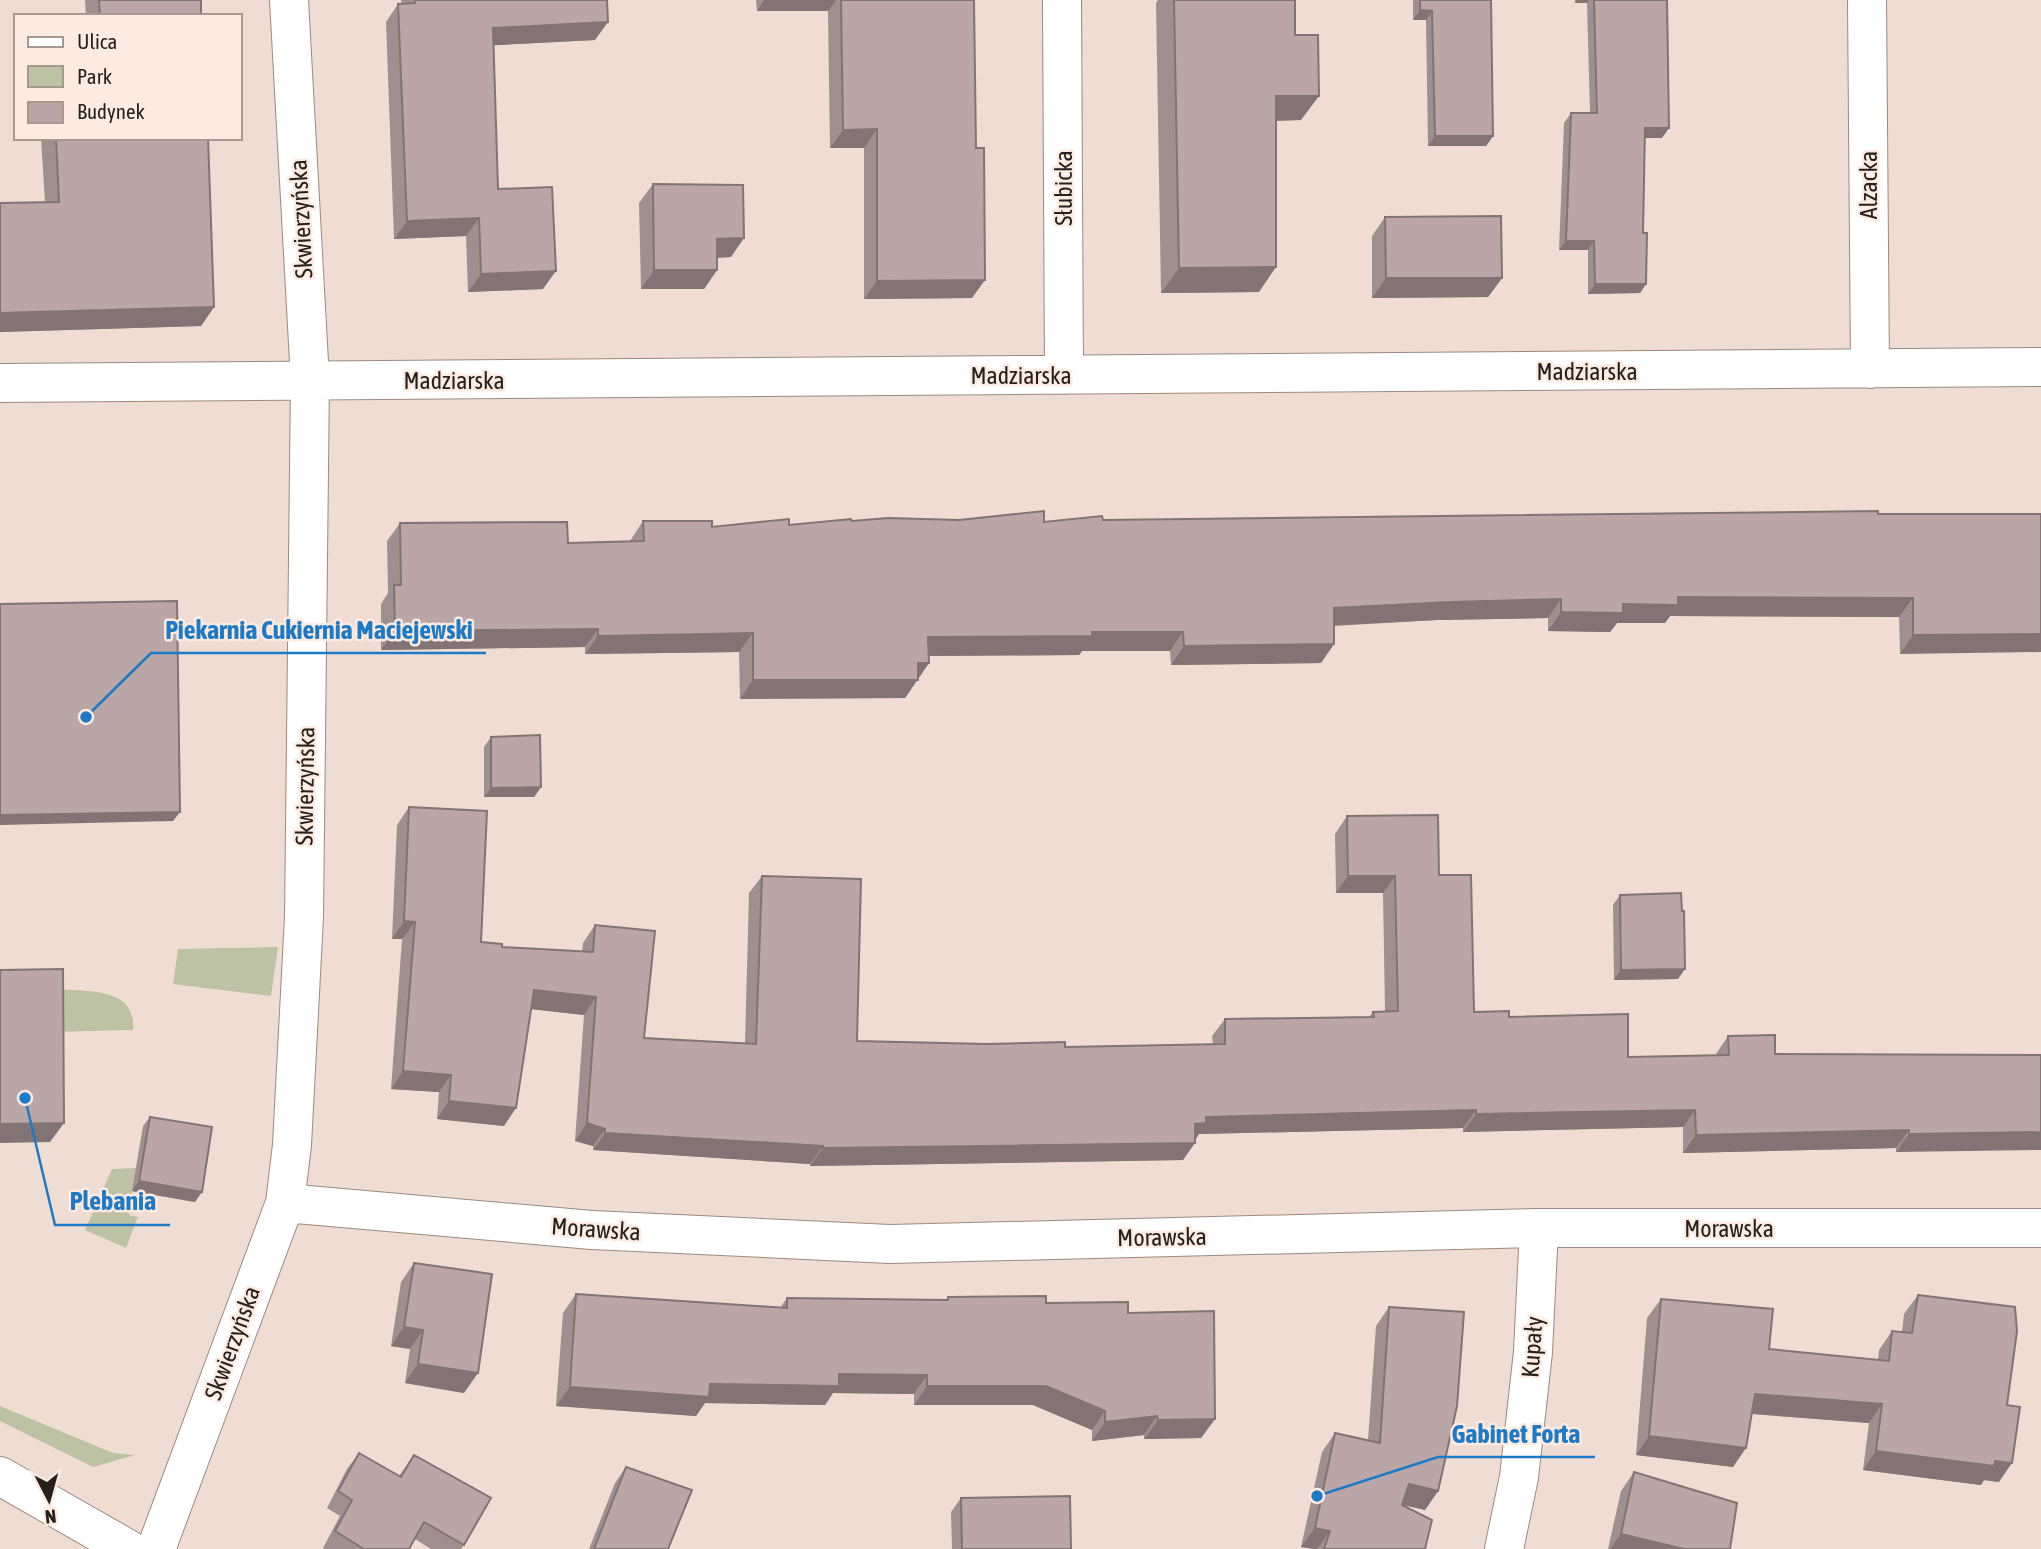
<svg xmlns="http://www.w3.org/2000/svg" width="2041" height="1549" viewBox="0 0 2041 1549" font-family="'Asap Condensed',sans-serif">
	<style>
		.green { fill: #bec2a4 }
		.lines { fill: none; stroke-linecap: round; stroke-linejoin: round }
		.minor-casing { stroke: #9b8a81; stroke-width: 40 }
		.minor { stroke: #fff; stroke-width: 38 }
		.wall { fill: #a08f8f }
		.shaded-wall { fill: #827474 }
		.building { fill: #baa6a6; stroke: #827474; stroke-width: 2 }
		.labels { text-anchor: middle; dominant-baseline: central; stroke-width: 5; stroke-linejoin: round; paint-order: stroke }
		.street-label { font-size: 24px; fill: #26201c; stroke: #fdeae0 }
		.leader { fill: none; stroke: #1e79c6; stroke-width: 2.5 }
		.callout-dot { fill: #1e79c6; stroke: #fdeae0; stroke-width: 2.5 }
		.callout-label { font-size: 26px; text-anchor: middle; font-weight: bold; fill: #1e79c6; stroke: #fdeae0; stroke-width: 5; stroke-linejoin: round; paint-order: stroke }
	</style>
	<rect width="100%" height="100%" fill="#efddd3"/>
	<!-- green -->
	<path class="green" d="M278,947l-7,49 -98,-12 5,-35z
		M49,988c33,5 88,-4 84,42l-84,2z
		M136,1168l-7,47 9,2 -12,31 -41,-18 27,-61z
		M0,1406l113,47 22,2 -42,12 -93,-46z"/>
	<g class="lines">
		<!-- minor casing -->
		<g class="minor-casing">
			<path id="minor" d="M1062,0l2,375
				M1867,0l3,369
				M0,383l2041,-16
				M285,1203l307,27 298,14 649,-16h502
				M0,1476l128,73
				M156,1549l129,-346 7,-58 12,-228 6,-537 -21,-380
				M1504,1549l15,-72 14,-125 6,-124"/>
		</g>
		<!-- minor -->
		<use href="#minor" class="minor"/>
	</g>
	<!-- wall -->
	<path class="wall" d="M85,0h116v16h-115z
		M401,0h206l-12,40 -102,5 5,144 45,100 -75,3 -2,-56 -72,3 -8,-217 12,-18h4z
		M756,0h218l-2,298 -108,1v-151h-34l-2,-137h-71z
		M1158,0h137v35l6,85 -25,1 -17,171 -98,1 -5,-290z
		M1413,0h78l2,136 -7,10h-58l-2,-126h-13z
		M1575,0h92l-5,138h-18l-1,95 3,51 -6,9 -52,1v-44h-29l5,-127 7,-10h19l-3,-110h-12z
		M41,138h167l6,169 -13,19 -201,6v-129l45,-1z
		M653,184l78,73 -14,1v12l-13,19h-63l-2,-86z
		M1385,217l117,61 -14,19 -116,1v-62z
		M1878,514h163l-141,140 -1,-37 -229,-1 -5,7h-48l-7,9 -62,-1v-13l-111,2 -103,6v18l-13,19 -150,2 -1,-14h-88l-3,4 -150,1v7l-24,35 -165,1 -1,-47 -154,2v-7l-204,3v-46l7,-11 -1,-52 13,-18 168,20 62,-2 13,-20 69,6 77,-2 63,-4 192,1 59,-2z
		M491,737l50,50 -7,10h-50v-50z
		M409,807l72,135 21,5 80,5 1,-9 12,-18 49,113 101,5 4,-150 13,-17 95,165 208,6 148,-3 -1,-8 13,-17 144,-2 4,-5 12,-1 -2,-118h-47l-1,-59 12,-18 92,59 35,137 35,5 119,40 88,-2v-1l12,-18 47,18 266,1 -145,97v-4l-213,5v-26l-220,5v-4l-264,6 -16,26 -373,6v-2l-217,-14v-4l-18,-5 9,-126 -53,-6 -27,117 -67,-7 2,-27 -48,-3 11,-150h-10l5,-114z
		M1620,895l62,16 -4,68 -64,1 -1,-75z
		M150,1117l45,85 -63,-11 11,-65z
		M414,1263l50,130 -59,-10 5,-34 -19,-3 10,-64z
		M576,1294l204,14 7,-10 159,2 2,-3 98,6 82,10 87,106 -14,19 -57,1v-4l-52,6v-11l-59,-25h-119v-11l-81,-1 -8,12 -120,-2 -9,13 -140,-10 7,-93z
		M1918,1295l89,110 -8,77 -15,-2 -3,5 -118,-15 6,-47 -117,-9 -19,53 -97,-12 11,-137 14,-19 108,50 109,11 1,-10 13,-19 10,1 2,-18z
		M1389,1307l49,184 -13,19 -23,-5 23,44h-113l-11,-2 21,-95 13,-19 33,7 8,-114z
		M359,1453l40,23 15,-21 50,90 -3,4h-30l-16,-10 -6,10h-84l-2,-1 17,-32 -13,-8 20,-39z
		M626,1467l42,82h-79l26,-66z
		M1634,1472l96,77h-122l13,-58z
		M961,1498l110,51h-119l-1,-37z"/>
	<!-- shaded-wall -->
	<path class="shaded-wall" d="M764,0h72l-8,11h-71z
		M1577,0h12l-2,3h-12z
		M1420,10l12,1 -6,9h-13z
		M608,22l-13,18 -115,6 13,-18z
		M1276,96h43l-18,24 -42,1z
		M1645,128h24l-7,10h-24z
		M877,129l-13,19h-34l13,-18z
		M1435,136h58l-7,10h-58z
		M479,218l-13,18 -72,3 13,-18z
		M744,238l-13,19 -27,1 13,-19z
		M1566,241h28l-6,9h-29z
		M1276,267l-17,25 -98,1 18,-25z
		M654,270h63l-13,19h-63z
		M556,271l-13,18 -75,3 13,-18z
		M1386,278h116l-14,19 -116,1z
		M985,280l-13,18 -108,1 13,-18z
		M1595,284h51l-6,9 -52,1z
		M214,307l-13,19 -201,6v-19z
		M1678,597l235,1 -14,19 -229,-1 -5,7h-48l-7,9 -62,-1 13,-19z
		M1561,599l-13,19 -111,2 -116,6 13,-18 116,-6z
		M598,629l-13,18 -204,3 14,-19z
		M1092,632h91l-13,19h-88l-3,4 -164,1 13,-19z
		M753,633l-14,19 -154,2 13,-18z
		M2041,634v18l-141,2 13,-19z
		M1334,644l-13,19 -150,2 13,-19z
		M918,663h11l-24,35 -165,1 13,-19z
		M541,787l-7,10h-50l7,-9z
		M180,812l-7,9 -173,4v-10z
		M1348,876h47l-12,17h-47z
		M404,921l11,1 -13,17h-10z
		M1685,969l-7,10 -64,1 7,-10z
		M534,990l62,7 -12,18 -63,-7z
		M403,1071l48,4 -12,17 -48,-3z
		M449,1101l67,7 -12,18 -67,-7z
		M1476,1110l-13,18 -264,6 -5,7 1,-17 11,-7z
		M1695,1110l-12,17 -220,5 13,-18z
		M64,1123l-14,19 -50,1v-19z
		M587,1123l18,6 -12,17 -18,-5z
		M1909,1130l-13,18 -213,5 13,-18z
		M2041,1132v18l-145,2 13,-18z
		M605,1133l218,13 -13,18 -217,-14z
		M1195,1143l-12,17 -373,6 13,-18z
		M139,1181l63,11 -7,10 -63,-11z
		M404,1327l19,3 -13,19 -19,-3z
		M418,1364l60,9 -14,20 -59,-10z
		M839,1374l88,1 -13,19 -81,-1 -8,12 -120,-2 -9,13 -140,-10 14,-19 140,-3z
		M927,1386h119l59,25 -13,19 -59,-25h-119z
		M1755,1394l127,10 -13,19 -128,-10z
		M1157,1416l-13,19 -52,6 13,-19z
		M1215,1419l-14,19 -57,1 14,-19z
		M1649,1436l97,12 -13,19 -97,-12z
		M1876,1451l119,10 17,2 -13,19 -15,-2 -3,5 -118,-15z
		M1409,1484l29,7 -13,19 -29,-7z
		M1315,1528l15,3 -13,18 -16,-2z
		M1621,1534l63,15h-74z"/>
	<!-- building -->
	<path class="building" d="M99,0h102v16h-101z
		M415,0h192l1,22 -115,6 5,161 54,-2 4,84 -75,3 -2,-56 -72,3 -9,-217 17,-1z
		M841,0h133l2,148h8l1,132 -108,1v-152l-34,1z
		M1174,0h121v35h23l1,61h-43v171l-97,1z
		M1420,0h71l2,136h-58l-3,-125 -12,-1z
		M1594,0h73l2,128h-24l-2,105h4l-1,51h-51l-1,-43h-28l5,-128h26z
		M56,138h152l6,169 -214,6v-110l59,-1z
		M653,184l90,1 1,53 -27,1v31h-63z
		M1501,216l1,62h-116l-1,-61z
		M1044,511v11l58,-6 1,4 775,-9v3h163v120l-128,1v-37l-235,-1v8l-55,-1v9l-62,-1v-13l-111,3 -116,6v36l-150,2 -1,-14h-91v4l-164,1 1,26h-11v17h-165v-47l-155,3v-7l-203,2 -1,-46h7l-1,-62 167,-1 1,21 76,-2 -1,-20h69v6l77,-8v6l62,-6 1,2 36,-3 71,2z
		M177,601l3,211 -180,3v-211z
		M540,735l1,52 -50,1v-51z
		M409,807l78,4 -6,131 21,2v3l91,5 2,-27 60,6 -11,107 112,6 6,-168 99,3 -4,162 130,3 78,-2v5l160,-3v-25l149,-2 -1,-5 25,-1 -3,-135h-47l-1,-60 91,-1 1,60h32l3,137 35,-1v6l119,-3v43l101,-2 -1,-19 47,-1v19l266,1v77l-132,2v-4l-213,5 -1,-25 -219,4v-4l-270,7v6l-11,1v19l-372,5v-2l-218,-13v-4l-18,-6 9,-126 -62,-7 -18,118 -67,-7 2,-26 -48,-4 12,-149 -11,-1z
		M1681,893l1,18h2l1,58 -64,1 -1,-75z
		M63,969l1,154 -64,1v-154z
		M150,1117l62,10 -10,65 -63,-11z
		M414,1263l78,11 -14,99 -60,-9 5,-34 -19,-3z
		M576,1294l211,14v-10l161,2v-3l98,-1v7l82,-1v11l86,-2 1,108 -57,1 -1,-4 -52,6v-11l-59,-25h-119v-11l-88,-1v12l-129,-2 -1,13 -139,-10z
		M1918,1295l97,12 2,24 -10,74 13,2 -8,56 -17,-2 -1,5 -118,-15 6,-47 -127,-10 -9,54 -97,-12 12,-137 112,10 -4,40 120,12 3,-30 20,2z
		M1389,1307l75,5 -7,94 -19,85 -29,-7 -7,21 30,15 -7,29h-101l6,-18 -15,-3 20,-95 45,10z
		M359,1453l42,24 13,-22 77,43 -27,47 -40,-23 -15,27h-45l-29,-18 17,-31 -14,-9z
		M626,1467l66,23 -24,59h-74z
		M1634,1472l103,31 -7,46h-46l-63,-15z
		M1070,1496l1,53h-109l-1,-51z"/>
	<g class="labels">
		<!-- street labels -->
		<g class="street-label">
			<text transform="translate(1868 185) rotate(-90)">Alzacka</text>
			<text transform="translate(1063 188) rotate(-90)">Słubicka</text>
			<text transform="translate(301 219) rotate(-93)">Skwierzyńska</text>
			<text x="1587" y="371">Madziarska</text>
			<text x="1021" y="375">Madziarska</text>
			<text x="454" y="380">Madziarska</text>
			<text transform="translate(305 786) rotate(-89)">Skwierzyńska</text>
			<text x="1729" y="1228">Morawska</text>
			<text transform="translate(596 1229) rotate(4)">Morawska</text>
			<text transform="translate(1162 1237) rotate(-1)">Morawska</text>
			<text transform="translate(232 1343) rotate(-70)">Skwierzyńska</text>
			<text transform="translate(1532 1347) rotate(-86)">Kupały</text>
		</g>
	</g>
	<!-- callouts -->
	<path class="leader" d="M86 717L151 653H486M25 1098L55 1225H170M1317 1496L1438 1457H1595"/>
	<g class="callout-dot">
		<circle cx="86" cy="717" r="7"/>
		<circle cx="25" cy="1098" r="7"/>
		<circle cx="1317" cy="1496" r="7"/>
	</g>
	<g class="callout-label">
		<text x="319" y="639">Piekarnia Cukiernia Maciejewski</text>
		<text x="113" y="1210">Plebania</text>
		<text x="1516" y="1443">Gabinet Forta</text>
	</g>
	<!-- legend -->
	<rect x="14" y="14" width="228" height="126" fill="#fdeae0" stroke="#a79992" stroke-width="2"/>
	<rect x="28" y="37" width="35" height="10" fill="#ffffff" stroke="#a79992" stroke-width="2"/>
	<text x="77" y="49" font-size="21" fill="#26201c">Ulica</text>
	<rect x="28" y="66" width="35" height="21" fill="#bec2a4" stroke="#a79992" stroke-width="2"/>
	<text x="77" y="84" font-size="21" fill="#26201c">Park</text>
	<rect x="28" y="102" width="35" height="21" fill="#baa6a6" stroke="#a79992" stroke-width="2"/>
	<text x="77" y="119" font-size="21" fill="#26201c">Budynek</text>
	<!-- north arrow -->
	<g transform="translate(49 1500) rotate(174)" stroke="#fdeae0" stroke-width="5" paint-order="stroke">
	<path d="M0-5L12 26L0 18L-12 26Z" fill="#26201c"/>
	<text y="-10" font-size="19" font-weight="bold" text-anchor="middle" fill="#26201c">N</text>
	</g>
</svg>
